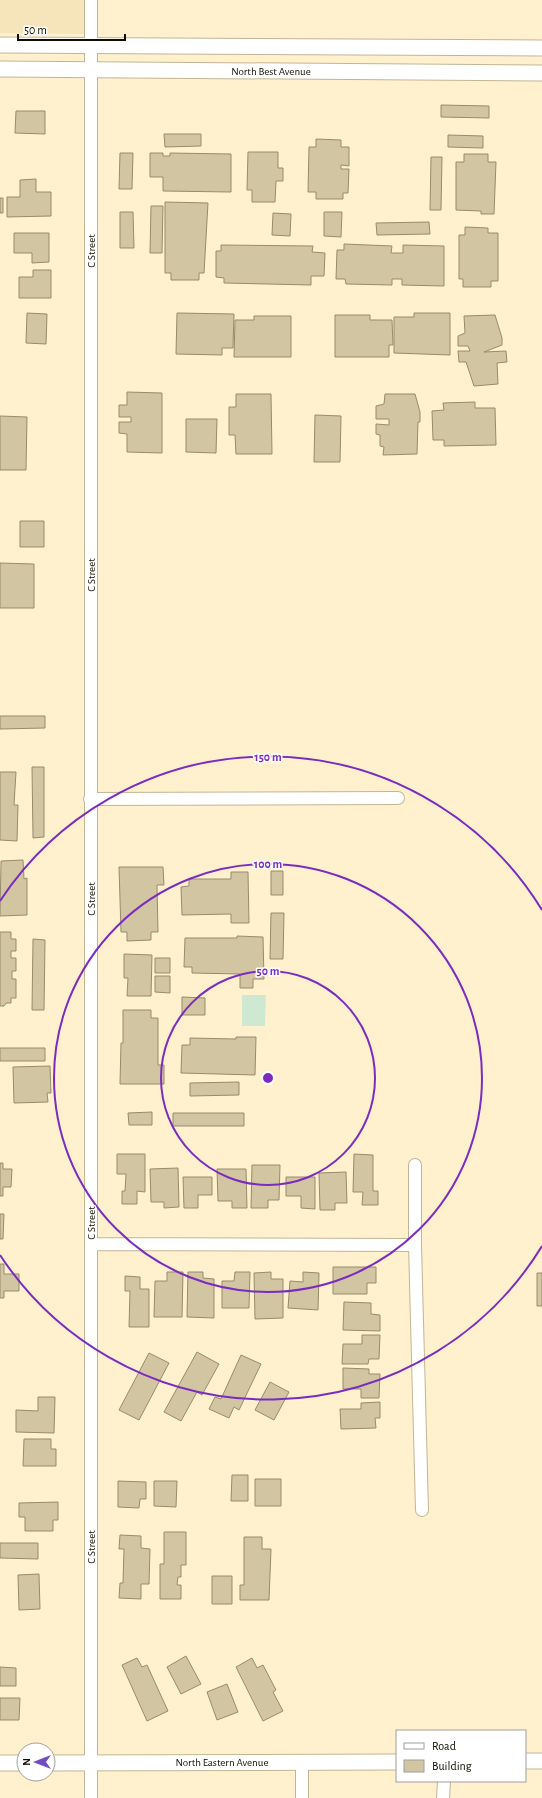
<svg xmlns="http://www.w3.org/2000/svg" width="542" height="1798" viewBox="0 0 542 1798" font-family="'Alegreya Sans',sans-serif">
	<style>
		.built { fill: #f6e5bb }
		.green { fill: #cee8d1 }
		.building { fill: #d2c5a2; stroke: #978b6a }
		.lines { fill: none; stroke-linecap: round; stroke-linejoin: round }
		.minor-casing { stroke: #c2b593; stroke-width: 14 }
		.tertiary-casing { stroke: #c2b593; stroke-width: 17 }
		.minor { stroke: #fff; stroke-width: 12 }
		.tertiary { stroke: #fff; stroke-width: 15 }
		.ring { fill: none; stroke: #7b2cbf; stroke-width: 2 }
		.labels { text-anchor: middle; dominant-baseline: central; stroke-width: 3; stroke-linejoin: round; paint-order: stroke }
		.street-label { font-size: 11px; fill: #100c02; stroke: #fff }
		.centre { fill: #7b2cbf; stroke: #fff; stroke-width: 2 }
		.ring-label { font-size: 12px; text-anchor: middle; font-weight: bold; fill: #7b2cbf; stroke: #fff; stroke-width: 3; stroke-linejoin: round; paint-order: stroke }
	</style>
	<rect width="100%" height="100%" fill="#fff1ce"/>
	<!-- built -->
	<path class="built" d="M0,0h88v34l-88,-1z"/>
	<!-- green -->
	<path class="green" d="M242,995h24l-1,31h-23z"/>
	<!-- building -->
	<path class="building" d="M441,105l48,1v12l-48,-1z
		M16,111h29v23l-30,-1z
		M164,134h37v12l-36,1z
		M448,135l35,1v12l-35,-1z
		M316,139l25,1v7h8v19l-8,-1v4h8l-1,24h-5v6h-27v-7h-8l1,-45h7z
		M248,152h30v16h5v13h-7l-1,21h-23v-12h-5z
		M120,153h13l-1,36h-13z
		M150,153h13v3h7v-3l61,1v38l-68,-1v-14h-13z
		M464,154h24v8h8l-2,52h-13v-3l-25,-1v-48h8z
		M431,157h11l-1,53h-11z
		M36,179v13h15v24l-44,1v-20h13v-17z
		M0,198h3v15h-3z
		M165,202l43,1 -4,70h-5v7h-28v-7h-6z
		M151,206h12l-1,47h-12z
		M120,212h13l1,36h-14z
		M324,212h18l-1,25 -17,-1z
		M273,213l18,1 -1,22 -18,-1z
		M429,222l1,12 -53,1 -1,-12z
		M465,227l23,1v5h10v48h-7v6h-28v-8h-4v-44h6z
		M14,233h35v29l-17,1v-10h-18z
		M344,244l48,2 -1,7h12v-8l41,1v40l-42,-1v-6h-10v6l-46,-1 -1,-5h-9l1,-29h7z
		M221,245l92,1 -1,6 13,1 -1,23h-13v9l-87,-2v-5l-8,-1v-26h5z
		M33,270h18v28h-32v-21h14z
		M27,313l20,1 -1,30 -20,-1z
		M177,313l57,1 -1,34h-11v7l-46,-1z
		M414,313h36v42l-56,-2v-36h20z
		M335,315h35v5h22l1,25h-4v12h-54z
		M495,315l7,23v7l-18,7 22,-1 1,11 -10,1 1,21 -24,2 -8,-24h-7l-1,-11h12l-2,-5h-10v-10l7,-3 -1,-17z
		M254,316h37v41h-57l1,-37h19z
		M127,392l35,1v60l-35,-1v-18l-8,-1v-11h12v-5h-12v-12h8z
		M236,394h35l1,60h-36l-1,-19h-6v-28h7z
		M385,394h30l5,18v10h-2l-1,32 -34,1 1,-8 -4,-1v-11l-4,-1v-10l13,1v-6h-13v-13l8,-2z
		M475,402v6h20l1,37 -52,1v-6h-11l-1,-29 12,-1 -1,-7z
		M315,415l26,1 -1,46h-26z
		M0,416l27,1 -1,53h-26z
		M186,419h31l-1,34 -30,-1z
		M20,521h24v26h-24z
		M0,563l34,1v44h-34z
		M0,716h45v12l-45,1z
		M32,767h12v70l-11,1z
		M0,772h16l-2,33h4l-1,36 -17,-1z
		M23,860l1,19 3,-1v37l-27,1 1,-55z
		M119,867h44l1,18h-7l1,47h-7v8l-24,1v-9h-6z
		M271,871h12v24h-12z
		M231,872h17l1,51h-18v-9l-49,1 -1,-28 8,-1v-7h42z
		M271,913h13l-1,46h-13z
		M0,932h11v7h5v12h-5v7h5v13h-4v8h4v19h-5v5h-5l-2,3h-4z
		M237,936l26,1 1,42h-11v9h-13v-14l-48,-1v-6h-8l1,-29h52z
		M33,939l12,1 -1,70h-12z
		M124,954l28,1 -1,41h-24l1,-18h-4z
		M155,958h15v15h-15z
		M155,976h15v17l-15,-1z
		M182,997l23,1v17h-23z
		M123,1010h28v8h7v47h6v19h-44l1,-41h2z
		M236,1037h20l-1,38 -74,-2 1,-28h8v-7l46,1z
		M0,1048h45v13h-45z
		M50,1066l1,27h-4l1,9 -34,1 -1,-36z
		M239,1082v13l-49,1v-13z
		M152,1112v13h-23l-1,-12z
		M173,1113h71v13h-71z
		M117,1154h28v38l-8,-1v13h-15v-13h3l1,-17h-9z
		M354,1154l19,1v36h5v14h-16l1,-13h-10z
		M0,1163h3v6h9l-1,18h-8v9h-3z
		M252,1165h28l-1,35h-11v8h-17z
		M178,1168l1,39 -15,1v-6h-13l-1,-33z
		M217,1169h29l1,39h-15v-7h-14z
		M346,1172l1,31h-12v7h-15l-1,-37z
		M183,1177h29v18h-14v13h-14z
		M286,1177h29v32l-14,-1v-12h-15z
		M0,1214h4l-1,25h-3z
		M0,1264h4v10h15v17h-15v7h-4z
		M333,1267h43v16h-9v11h-34z
		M167,1272h16l-1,45h-28l1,-36h12z
		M188,1272h15v6l11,1v39l-27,-1z
		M235,1272h15l-1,36h-27v-27h12z
		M271,1272v7h12v39l-28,1 -1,-46z
		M303,1272l16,1 -1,37 -30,-2 2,-27 13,1z
		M537,1273h5v33h-5z
		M125,1276l15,1v12h9v38h-20l1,-36h-5z
		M344,1302l27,1v11l9,1v16l-37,-1z
		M362,1335h18l-1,24h-10l-1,5h-26l1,-20h19z
		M197,1352l22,12 -17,31 -5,-3 -16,29 -17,-9z
		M149,1353l20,10 -30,57 -20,-10z
		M241,1355l20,9 -22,46 -5,-3 -5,11 -20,-9 6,-12 6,2z
		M343,1368l26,1v5h11l-1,24h-18v-9h-18z
		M270,1382l19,10 -15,28 -19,-10z
		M38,1397h17l-1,36 -38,-1v-22l22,1z
		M380,1402v16h-5l1,10 -35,1 -1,-20h21v-6z
		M24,1439h27v10h5v17h-33z
		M232,1475h16v26h-17z
		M255,1479h26v27h-26z
		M118,1481l28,1v17h-6l-1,9 -21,-1z
		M154,1481h23l-1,26 -22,-1z
		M58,1502v18h-5v11h-28v-14h-6v-14z
		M164,1532h22v33h-5v12h-3l-1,8h4v14h-21v-35h4z
		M120,1535l21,1v12l9,1 -1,35h-8v15l-22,-1 1,-15h3l1,-34h-5z
		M244,1537h18v12h9l-2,51h-29v-15h4z
		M0,1543h38v16l-38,-1z
		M39,1574l1,35 -21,1 -1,-35z
		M212,1576h20v28h-20z
		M186,1656l15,28 -20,10 -14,-27z
		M137,1658l5,9 5,-2 21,46 -21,10 -25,-56z
		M252,1658l5,10 6,-3 13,25 -3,2 10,19 -20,10 -27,-54z
		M0,1667l16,1v18h-16z
		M227,1684l11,28 -21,8 -10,-28z
		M0,1698h20l-1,22h-19z"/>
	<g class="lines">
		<!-- minor casing -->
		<g class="minor-casing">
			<path id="minor" d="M90,799l308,-1
				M415,1165v80l7,265
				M91,1244l324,1
				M302,1762v36
				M91,1798v-1798
				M443,1798l1,-17"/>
		</g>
		<!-- tertiary casing -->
		<g class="tertiary-casing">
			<path id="tertiary" d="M0,45l542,3
				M0,69l542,4
				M525,1761h17
				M0,1763h24
				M48,1763l349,-1"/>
		</g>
		<!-- minor -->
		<use href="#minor" class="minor"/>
		<!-- tertiary -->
		<use href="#tertiary" class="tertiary"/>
	</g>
	<!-- distance rings -->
	<g class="ring">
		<circle cx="268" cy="1078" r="107"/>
		<circle cx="268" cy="1078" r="214"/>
		<path d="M542 1246A321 321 0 0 1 0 1255M0 901A321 321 0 0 1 542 910"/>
	</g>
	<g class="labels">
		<!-- street labels -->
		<g class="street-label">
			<text x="271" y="71">North Best Avenue</text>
			<text transform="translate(91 251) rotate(-90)">C Street</text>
			<text transform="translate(91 575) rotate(-90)">C Street</text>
			<text transform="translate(91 899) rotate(-90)">C Street</text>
			<text transform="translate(91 1223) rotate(-90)">C Street</text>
			<text transform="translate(91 1547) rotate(-90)">C Street</text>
			<text x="222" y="1762">North Eastern Avenue</text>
		</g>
	</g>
	<circle cx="268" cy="1078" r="6" class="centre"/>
	<g class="ring-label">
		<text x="268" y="761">150 m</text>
		<text x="268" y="868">100 m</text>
		<text x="268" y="975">50 m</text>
	</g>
	<!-- legend -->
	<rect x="396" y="1730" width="130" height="52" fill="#ffffff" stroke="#9f9e9a"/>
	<rect x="404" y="1743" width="20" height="6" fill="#ffffff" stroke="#9f9e9a"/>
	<text x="432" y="1750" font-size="12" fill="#100c02">Road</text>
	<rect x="404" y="1760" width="20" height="12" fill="#d2c5a2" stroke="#9f9e9a"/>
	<text x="432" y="1770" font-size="12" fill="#100c02">Building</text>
	<!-- north arrow -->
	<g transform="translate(36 1762) rotate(270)"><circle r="19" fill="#ffffff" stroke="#9f9e9a"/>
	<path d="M0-3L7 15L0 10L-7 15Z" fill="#714cc5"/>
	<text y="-6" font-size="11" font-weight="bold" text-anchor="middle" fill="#100c02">N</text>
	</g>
	<!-- scale -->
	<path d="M18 34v6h107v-6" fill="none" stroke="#100c02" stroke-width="2"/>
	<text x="24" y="34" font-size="12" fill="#100c02" stroke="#ffffff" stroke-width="3" paint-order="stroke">50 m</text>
</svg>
